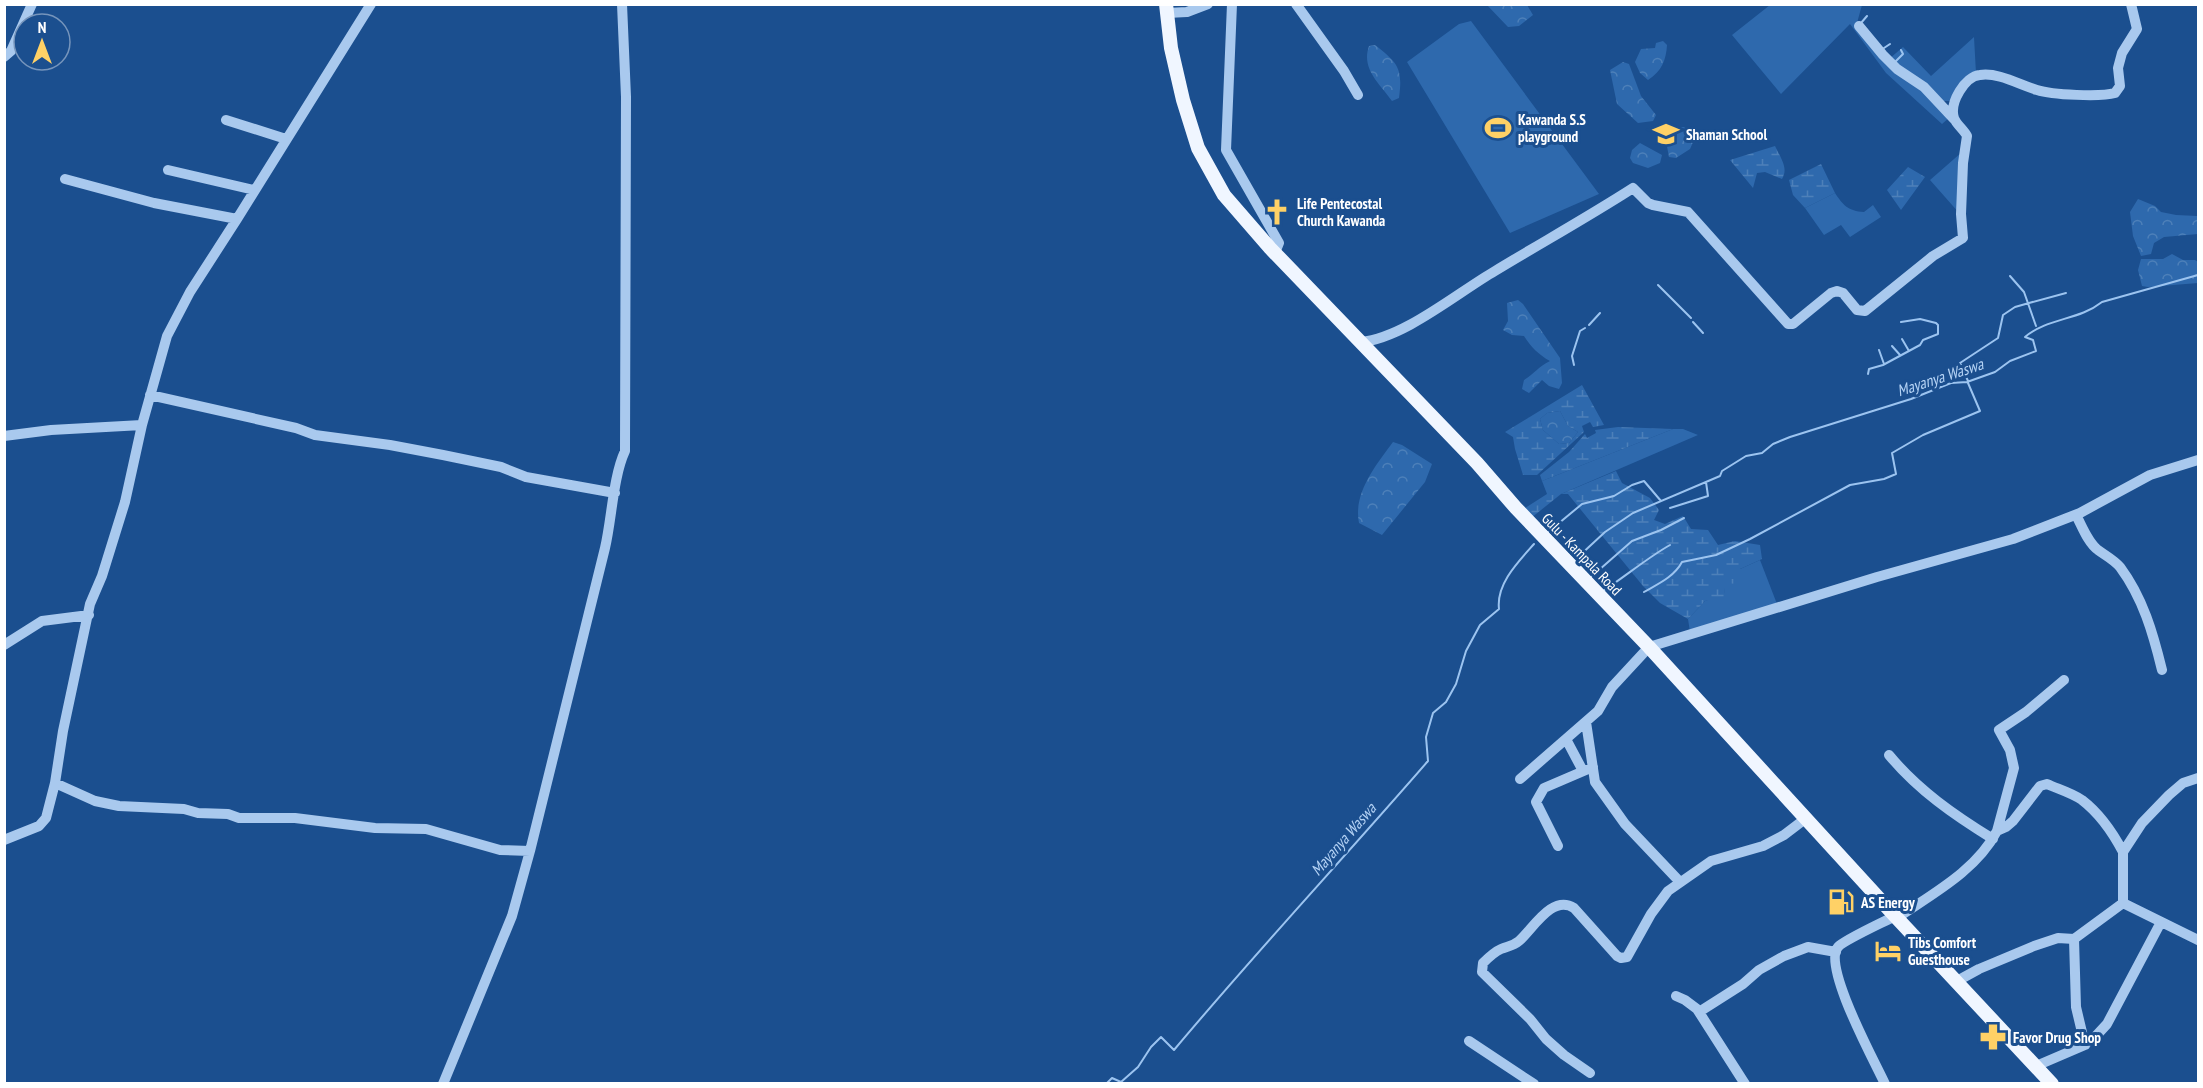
<svg xmlns="http://www.w3.org/2000/svg" width="2203" height="1088" viewBox="0 0 2203 1088" font-family="'PT Sans Narrow',sans-serif">
	<style>
		.green { fill: #2e69ad }
		.forest { fill: url(#forest-crowns) }
		.wetland { fill: url(#wetland-marsh); fill-rule: evenodd }
		.lines { fill: none; stroke-linecap: round; stroke-linejoin: round }
		.stream { stroke: #9cc4f0; stroke-width: 2 }
		.minor { stroke: #a9c9ee; stroke-width: 10 }
		.major { stroke: #f0f6ff; stroke-width: 14 }
		.labels { text-anchor: middle; dominant-baseline: central; stroke-width: 6; stroke-linejoin: round; paint-order: stroke }
		.poi-label { font-size: 15px; font-weight: bold; fill: #fff; stroke: #1b4f8f; text-anchor: start }
		.street-label { font-size: 15px; fill: #fff; stroke: #1b4f8f }
		.water-label { font-size: 16px; font-style: italic; fill: #b5d3f5; stroke: #1b4f8f }
	</style>
	<defs>
		<pattern id="forest-crowns" width="20" height="18" patternUnits="userSpaceOnUse" patternTransform="scale(1.5)"><rect width="20" height="18" fill="#2e69ad"/><path d="M2 6a3 3 0 1 1 6 0M12 15a3 3 0 1 1 6 0" fill="none" stroke="#4d80b9"/></pattern>
		<pattern id="wetland-marsh" width="20" height="14" patternUnits="userSpaceOnUse" patternTransform="scale(1.5)"><rect width="20" height="14" fill="#2e69ad"/><path d="M1 5h8M5 5V1M11 12h8M15 12V8" fill="none" stroke="#4d80b9"/></pattern>
	</defs>
	<rect width="100%" height="100%" fill="#1b4f8f"/>
	<!-- green -->
	<path class="green" d="M1770,5h92l-5,18 93,94 -8,7 -56,-51 -36,-49 -69,70 -49,-59z
		M1471,21l128,173 -89,39 -103,-171 52,-38z
		M1974,37l2,36 -25,28h-11l-51,-42 14,-12 28,29z
		M1962,152l-2,62 -30,-34z
		M1835,193c8,12 13,18 29,19l9,-7 8,12 -31,20 -9,-12 -17,10 -19,-27z
		M1673,429h10l15,6 -137,59h-14l-5,-13z
		M1760,560l17,44 -87,28 -2,-13 17,-18 20,-7 -2,-11 17,-14z"/>
	<!-- forest -->
	<path class="forest" d="M1487,5h40l6,10 -14,11 -11,1z
		M1663,41l4,4c-1,15 -5,26 -19,35l-8,-7 -5,-11 6,-13 14,-1 1,-5z
		M1375,45c23,18 28,23 24,53l-7,3c-13,-18 -31,-32 -23,-55z
		M1623,62l6,2 12,32 15,19 -3,6 -15,2 -21,-19 -7,-34z
		M1683,127l6,2 5,11 -4,9 -14,9 -7,-1 -3,-16 12,-13z
		M1640,143l22,12 -2,8 -12,5 -15,-5 -3,-5 2,-8z
		M2138,199l17,7 6,6 15,3 21,1 1,18 -34,3 -10,6 -3,11 -10,2 -8,-20 -3,-24z
		M2172,254l11,6h12l3,2v21l-50,4 -6,-1 -4,-16 3,-11h22z
		M1518,300l5,4 37,54 2,25 -3,6 -10,-3 -7,-6 -13,13 -7,-4 2,-9c11,-7 14,-13 26,-19 -11,-6 -19,-14 -26,-25l-12,-1 -9,-5 5,-9 -1,-18z
		M1560,411l8,15 10,6 -9,11 -10,1 -16,-14 -3,-11 7,-6z
		M1393,442l9,3 30,19 -7,18 -43,53 -23,-12c-6,-30 17,-58 34,-81z"/>
	<!-- wetland -->
	<path class="wetland" d="M1775,146c5,11 14,22 7,33l-17,-7 -8,1 -4,15 -23,-28z
		M1821,164l14,29 -30,15 -12,-13 -4,-15z
		M1908,167l17,10 -24,33 -14,-20z
		M1582,385l22,40 -11,2 -3,-5 -8,4 2,6 -47,43h-14l-8,-26 -2,-12 -8,-5zM1560,411l8,15 10,6 -9,11 -10,1 -16,-14 -3,-11 7,-6z
		M1618,427l55,2 -131,52 -2,-6 29,-23 16,-18 2,4 9,-5 -1,-3z
		M1616,471l6,12 28,15 9,12 -5,10 11,4 18,-8 8,13 17,1 10,15 17,-4 25,4 2,14 -22,10 -1,15 -15,-1 2,22 -8,1 -8,-6 -5,1 -17,18 -28,-16 -17,-17 -75,-92h-7l-30,24 -9,-8 25,-16h14z"/>
	<g class="lines">
		<!-- stream -->
		<path class="stream" d="M1861,23l6,-7
			M1884,48l6,-4
			M1895,62l8,-8 -2,-4
			M2010,276l14,16 12,34
			M1658,285l33,33
			M1693,322l10,11
			M1589,325l11,-12
			M1902,339l7,12
			M1892,346l8,9
			M1879,350l5,14
			M1574,365l-2,-9 8,-25 5,-3
			M1868,374l1,-5 14,-4 37,-20 3,-5 15,-6v-9l-2,-2 -16,-4 -19,3
			M1968,381l-8,-18 38,-25 5,-23 12,-8 14,-4 37,-10
			M1670,508l38,-12 -2,-14
			M1547,533l35,-29 32,-8 18,-11 12,-4 17,20
			M1577,558l28,-26 28,-19 87,-37 2,-5 24,-15 16,-3 11,-9 17,-7 121,-38 40,-16 16,-1 28,-10 15,-11 26,-10 -3,-11 -8,-3c24,-20 53,-16 77,-35l96,-27
			M1591,577l41,-36 29,-11 23,-12
			M1603,591c23,-15 44,-33 67,-46
			M1644,592c14,-8 30,-15 38,-30l34,-7 34,-16 100,-54 34,-6 12,-5 -4,-21 31,-18 57,-24 -12,-28
			M1106,1084l6,-6 9,4 17,-15 13,-20 10,-10 13,13c82,-98 170,-192 254,-289l-2,-24 7,-24 13,-11 10,-18 10,-33 14,-26 19,-16c-3,-25 19,-47 35,-65"/>
		<!-- minor -->
		<path class="minor" d="M1232,4l-6,146 53,93 -4,10
			M1296,4l48,67 14,24
			M1167,13l20,-1 21,-8
			M1859,26l24,29 14,14 27,18 30,32
			M4,57l7,-6 21,-47
			M226,120l60,19
			M168,170l86,20
			M65,179l89,24 83,16
			M1361,342c43,-4 96,-49 134,-71 46,-28 93,-54 138,-83l15,15 5,2 35,7 100,112h5l38,-31 6,-2 6,2 14,17 8,1 68,-55 30,-18 -2,-24 2,-51 4,-27c-3,-6 -11,-12 -13,-18 -5,-15 11,-42 26,-43 18,-3 40,10 57,15 15,5 64,7 78,3l5,-7 -2,-18 4,-15 15,-24 -6,-25
			M150,395l146,33 19,7 75,10 53,10 58,12 25,10 89,16
			M4,436l47,-6 91,-5
			M2076,515c6,11 12,28 22,35 8,6 15,9 22,17 23,31 33,66 42,103
			M4,645l38,-24 47,-6
			M1586,722l9,60 30,42 55,58
			M1566,739l17,32
			M1889,755c29,35 65,60 104,84
			M1520,779l78,-68 14,-24 37,-40 228,-70 136,-38 67,-26 70,-38 48,-15
			M55,783l40,18 24,5 65,3 14,4 30,1 11,4h56l80,10 51,1 74,21 30,1 75,-303c7,-30 8,-71 20,-97l1,-354 -4,-93
			M1997,831l9,-4 7,-6 27,-35 7,-2c11,5 25,9 35,16 17,13 31,33 41,52
			M4,840l35,-14 7,-8 9,-35 8,-52 27,-127 12,-28 23,-74 17,-77 25,-89 23,-44 47,-73 134,-215
			M1558,846l-22,-44 8,-14 49,-21
			M2123,903v-51l19,-29 27,-28 14,-12 15,-5
			M2123,903l75,37
			M1897,918c35,-24 79,-47 100,-87l17,-63 -4,-18 -11,-20 27,-18 38,-32
			M1957,981l22,-12 55,-23 24,-8 16,1
			M1676,996l9,4 12,9 48,75
			M1699,1012l44,-28 16,-14 25,-14 24,-9 28,5
			M1469,1041l65,43
			M2086,1043l9,-6 12,-13 54,-102
			M2036,1066l49,-21 -9,-38 -2,-68 49,-36
			M1590,1073l-26,-18 -18,-16 -16,-20 -48,-47 1,-9c5,-5 11,-11 18,-14 7,-3 12,-3 18,-8 14,-12 33,-47 55,-33l43,48 4,2 6,-1 24,-43 17,-23 43,-30 52,-15 21,-11 21,-16
			M443,1084l69,-168 18,-65
			M1885,1084c-10,-22 -63,-118 -47,-137 6,-7 46,-25 57,-31"/>
		<!-- major -->
		<path class="major" d="M1166,4l5,44 12,52 15,48 26,47 46,53 207,215 39,45 133,139 246,269 157,168"/>
	</g>
	<!-- icons -->
	<defs>
		<g id="stadium-bare" transform="scale(2.07)"><path d="M0-5a6.5 5 0 1 0 0 10a6.5 5 0 1 0 0-10ZM-3.5-1.8h7v3.6h-7Z" fill="#ffd166" stroke="#1b4f8f" stroke-width="2.5" paint-order="stroke"/></g>
		<g id="school-bare" transform="scale(2.07)"><path d="M0-5L7-2L0 1L-7-2ZM-4 1L0 2.5L4 1V4Q0 6-4 4Z" fill="#ffd166" stroke="#1b4f8f" stroke-width="2.5" paint-order="stroke"/></g>
		<g id="church-bare" transform="scale(2.07)"><path d="M-1.2-6h2.4v3.5h3.3v2.4h-3.3V6h-2.4V-.1h-3.3v-2.4h3.3Z" fill="#ffd166" stroke="#1b4f8f" stroke-width="2.5" paint-order="stroke"/></g>
		<g id="fuel-bare" transform="scale(2.07)"><path d="M-5.5-6h7V0h2V4h1.3V-2.5L3-4.5l.8-.8L6-3V5H2.5V1h-1V6h-7ZM-4.2-4.7v3.2H.2V-4.7Z" fill="#ffd166" stroke="#1b4f8f" stroke-width="2.5" paint-order="stroke"/></g>
		<g id="hotel-bare" transform="scale(2.07)"><path d="M-6-4.5h1.5V1H6V5H4.5V3h-9V5H-6ZM-4 0a1.8 1.8 0 1 1 3.6 0ZM.5 0V-2.5h3Q6-2.5 6 0Z" fill="#ffd166" stroke="#1b4f8f" stroke-width="2.5" paint-order="stroke"/></g>
		<g id="pharmacy-bare" transform="scale(2.07)"><path d="M-2-6h4v4h4v4h-4v4h-4v-4h-4v-4h4Z" fill="#ffd166" stroke="#1b4f8f" stroke-width="2.5" paint-order="stroke"/></g>
	</defs>
	<g fill-rule="evenodd">
		<use href="#stadium-bare" x="1498" y="128"/>
		<use href="#school-bare" x="1666" y="134"/>
		<use href="#church-bare" x="1277" y="212"/>
		<use href="#fuel-bare" x="1841" y="902"/>
		<use href="#hotel-bare" x="1888" y="951"/>
		<use href="#pharmacy-bare" x="1993" y="1037"/>
	</g>
	<g class="labels">
		<!-- poi labels -->
		<g class="poi-label">
			<text x="1518" y="119">Kawanda S.S<tspan x="1518" dy="17">playground</tspan></text>
			<text x="1686" y="134">Shaman School</text>
			<text x="1297" y="203">Life Pentecostal<tspan x="1297" dy="17">Church Kawanda</tspan></text>
			<text x="1861" y="902">AS Energy</text>
			<text x="1908" y="942">Tibs Comfort<tspan x="1908" dy="17">Guesthouse</tspan></text>
			<text x="2013" y="1037">Favor Drug Shop</text>
		</g>
		<!-- street labels -->
		<g class="street-label">
			<text transform="translate(1582 554) rotate(46)">Gulu - Kampala Road</text>
		</g>
		<!-- water labels -->
		<g class="water-label">
			<text transform="translate(1940 377) rotate(-18)">Mayanya Waswa</text>
			<text transform="translate(1343 839) rotate(-49)">Mayanya Waswa</text>
		</g>
	</g>
	<!-- border -->
	<rect width="2203" height="1088" fill="none" stroke="#ffffff" stroke-width="12"/>
	<!-- north arrow -->
	<g transform="translate(42 42)"><circle r="28" fill="#1b4f8f" stroke="#7695bc" stroke-width="1.5"/>
	<path d="M0-4.5L10 22L0 15L-10 22Z" fill="#ffd166"/>
	<text y="-9" font-size="16" font-weight="bold" text-anchor="middle" fill="#ffffff">N</text>
	</g>
</svg>
